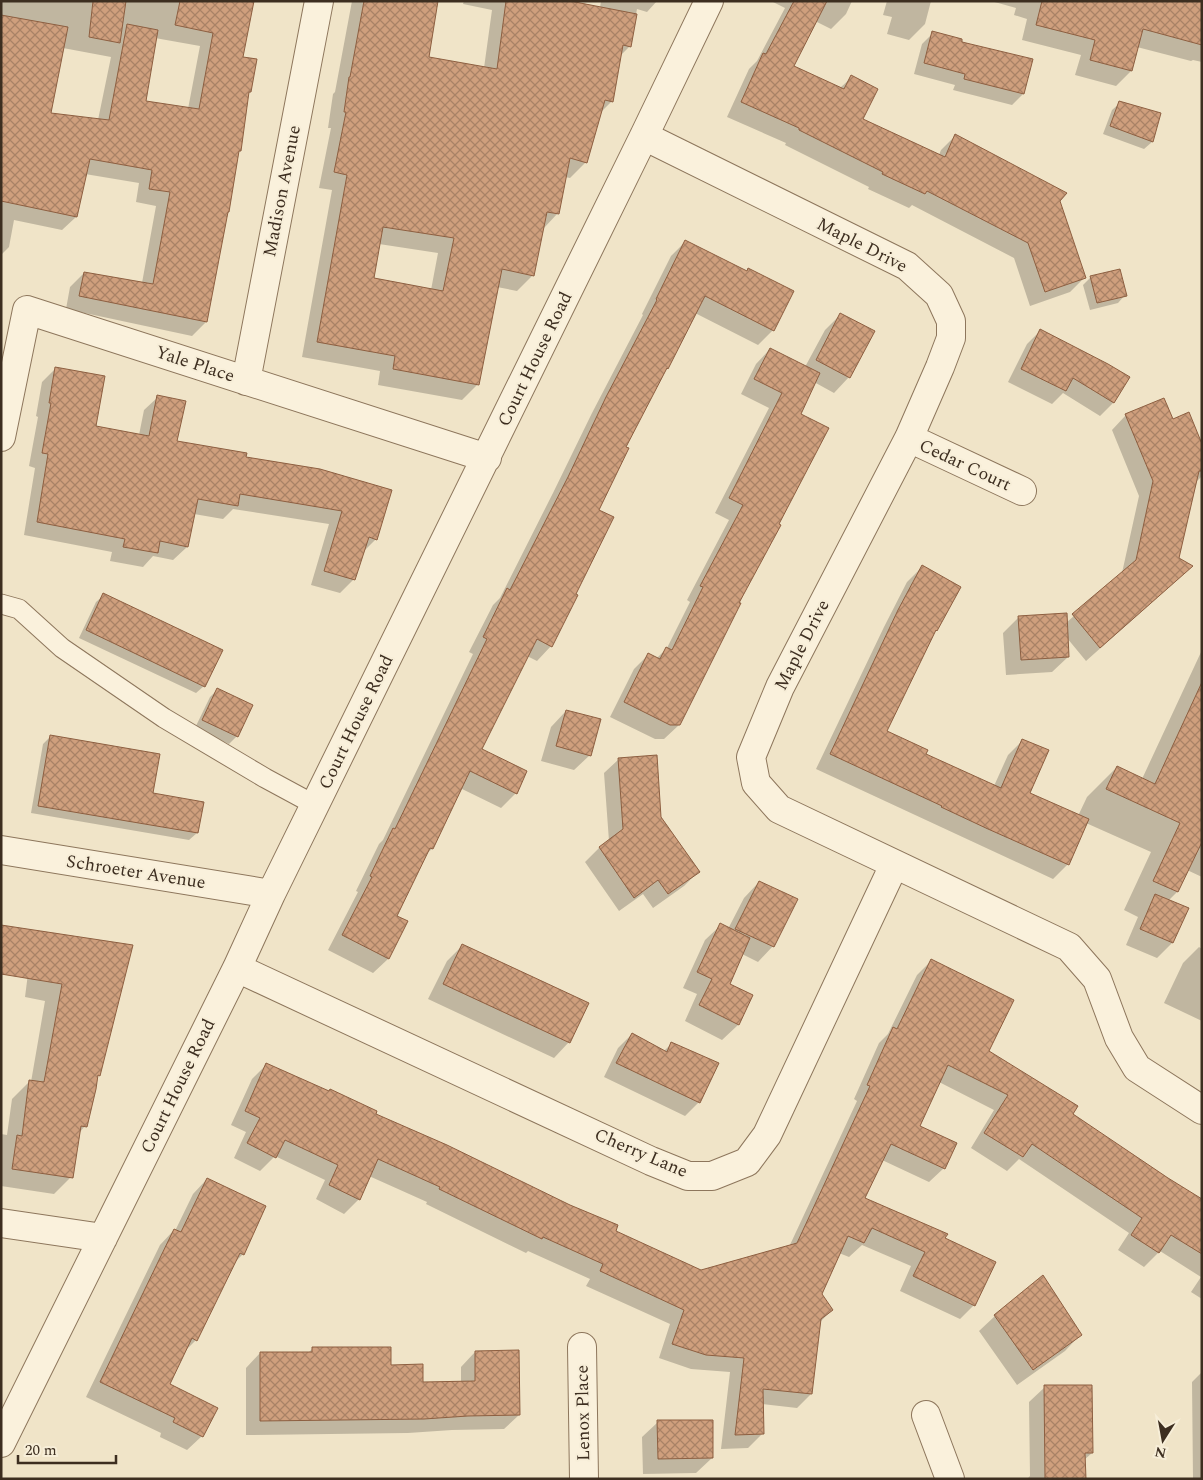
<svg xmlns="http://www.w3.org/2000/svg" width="1203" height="1480" viewBox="0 0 1203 1480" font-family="Spectral,serif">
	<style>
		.shadow { fill: #0003; fill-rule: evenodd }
		.building { fill: url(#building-cross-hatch); stroke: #8d5f41; fill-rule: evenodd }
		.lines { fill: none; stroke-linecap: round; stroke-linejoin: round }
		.lane-casing { stroke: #8d765c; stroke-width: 21 }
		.street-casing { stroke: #8d765c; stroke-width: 30 }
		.lane { stroke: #faf1dc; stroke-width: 19 }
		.street { stroke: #faf1dc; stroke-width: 28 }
		.labels { text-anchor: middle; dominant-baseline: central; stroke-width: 4; stroke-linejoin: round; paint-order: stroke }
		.street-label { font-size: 18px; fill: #3d2e20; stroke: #f7eed8 }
	</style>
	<defs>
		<pattern id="building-cross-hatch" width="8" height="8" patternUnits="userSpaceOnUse" patternTransform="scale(1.25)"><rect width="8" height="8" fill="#cf9f7d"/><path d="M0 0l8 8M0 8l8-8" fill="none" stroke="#a98266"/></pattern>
	</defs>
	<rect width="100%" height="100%" fill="#f0e4c8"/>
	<!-- shadow -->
	<path class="shadow" d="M1,1h252l-11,57 8,34 -2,2 -42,228 -14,14 -126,-27 4,-22 14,-14 58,10 14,-77 -20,-4 3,-19 -54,-9 -9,43 -14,13 -48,-10 -5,27 -8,8zM155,38l45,8 -12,63 -43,-7zM63,48l48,9 -13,63 -49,-6z
		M352,1h70l5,57 57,10 8,-58 -29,-6 1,-3h99l37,7 1,-7h56l-10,11 -10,-3 -7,37 -10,10 -8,45 -12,12 -14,49 -16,16 -5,-1 -7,36 -15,16 -10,46 -16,16 -20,-4 -19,97 -16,16 -84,-15 2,-14 -78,-14 30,-167 -13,-2 12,-60h-3l5,-34 2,-2zM379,244l59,9 -7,37 -59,-11z
		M771,1h81l-6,13 -15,15 -16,-8 -23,46 48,21 12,-11 9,42 78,36 2,-5 15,-15 102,66 27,76 -15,15 -40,14 -16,-48 -102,-53 -3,3 -41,-19 1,-2 -84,-42 1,-2 -59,-26 22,-48 8,-8 28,-53z
		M887,1h44l-6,23 -16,16 -22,-6 5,-17 -9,-2z
		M991,1h211v61l-9,-2 -2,1 -54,-14 -6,24 -15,15 -41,-11 6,-20 -59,-15 5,-21 -13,-4 2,-7z
		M933,33l27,10 63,51 -11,11 -59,-15 2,-5 -41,-11 8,-30z
		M1120,103l40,11 -8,28 -8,7 -41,-15 9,-24z
		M685,242l61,30 3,-3 24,61 -15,15 -63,-32 -28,55 -4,4 -39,75 -27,63 -46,136 -14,15 -10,-5 -46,94 45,22 -10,21 -15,15 -41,-20 -28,61 -6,5 -30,62 11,6 -19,37 -15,14 -45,-23 30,-58 -2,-1 23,-47 4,-4 90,-186 -4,-2 24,-47 7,-7 53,-105 39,-80 51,-98 -1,-1 29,-58z
		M1091,277l34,18 -7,8 -28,7 -7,-25z
		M840,315l9,62 -15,16 -20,-11 -15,32 -62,189 -58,122 -15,14h-9l-45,-22 24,-48 15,-15 8,4 10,-10 23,-46 -3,-2 42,-80 -14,-7 54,-105 -28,-14 15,-30 14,-15 35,18 20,-37z
		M1040,331l88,47 -15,25 -13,13 -37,-23 -11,11 -44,-22 19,-38z
		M56,368l39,59 44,8 5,-25 14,-13 18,45 69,16 75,13 56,68 -14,14 -8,26 -14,14 -29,-8 18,-61 -96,-15 -10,10 -29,-5 -7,33 -14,13 -20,-4 -10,11 -33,-6 2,-9 -88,-17 11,-67 -6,-2 9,-49 -2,-1 6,-34z
		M1126,415l46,6 30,26v29l-6,6 -19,76 14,8 -14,14 -91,81 -19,-23 1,19 -16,15 -46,3 -3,-42 16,-16 47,6 56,-50 17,-77 -27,-66z
		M922,567l38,20 -24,43 -4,5 -47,97 39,22 70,32 14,-31 15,-15 5,54 50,22 9,-19 30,-30 25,12 60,-129v227l-15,-7 -10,22 -9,9 4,42 -15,15 -31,-13 12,-28 -14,-7 27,-58 -65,-29 -18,41 -15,15 -237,-110 68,-142 23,-45z
		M104,595l100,91 -8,7 -117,-55 17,-36z
		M217,690l20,46 -8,8 -34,-16 15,-31z
		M566,711l24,44 -16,15 -33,-9 10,-34z
		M50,737l102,57 50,9 -5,30 -8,7 -158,-27 12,-69z
		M619,759l79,113 -14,14 -31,22 -10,-14 -24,17 -34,-49 14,-14 10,-7 -5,-68z
		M759,882l14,64 -15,16 -16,-8 -13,30 23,11 -14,30 -16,15 -37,-19 12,-27 -14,-6 22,-48 16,-15 7,4 16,-31z
		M48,933l50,142 -2,2 -11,49 -6,7 -8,44 -17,17 -53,-8v-52l6,1 5,-36 17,-17h2l14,-81 -20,-4 6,-47z
		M462,946l107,96 -15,16 -126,-59 19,-38z
		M1199,947l3,2v72l-38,-18 19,-40z
		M931,961l57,90 83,64 131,86v98l-11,-7 10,-15 -41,-26 -16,16 -26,-17 11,-17 -110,-74 -12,12 -36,-23 23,-38 -55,-28 -20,45 25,41 -15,14 -47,-22 -18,39 79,39 31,67 -14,14 -60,-28 11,-25 -49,-21 -13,12 -10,-4 -19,41 12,16 -12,12 -9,72 -14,14 -35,-4 1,29 -15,15 -27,1 9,-77 -39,-3 -32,-11 11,-34 -84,-38 4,-7 -62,-28 -2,2 -100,-49 1,-2 -58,-26 -10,23 -15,15 -28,-15 9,-19 -50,-24 -15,15 -26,-13 12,-26 -15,-7 21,-46 14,-14 108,49 240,117 87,40 88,-24 68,-146 -3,-2 25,-56 9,-9 29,-59z
		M632,1034l32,17 7,-7 28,58 -14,14 -81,-39 14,-29z
		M207,1179l36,75 -9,9 -38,77 -12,12 -15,32 33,52 -15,14 -27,-13 1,-4 -75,-36 74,-152 14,-15 1,1 18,-37z
		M995,1316l85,19 -15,16 -48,34 -38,-54z
		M313,1348l77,18 32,18 39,-1v-16l14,-15 44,63 -15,14 -52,1 -44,3 -162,2v-67l14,-15h48z
		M1202,1372v107h-9l-1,-97z
		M1045,1387l47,66 -8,7 1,19h-58l3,-3 -1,-74z
		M658,1422l54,36 -16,15 -53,1 -1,-37z"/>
	<!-- building -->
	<path class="building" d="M93,1h33l-6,42 -31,-6z
		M180,1h74l-11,56 14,2 -6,33h-2l-8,59h-2l-10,61h-1l-21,110 -128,-26 5,-24 69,12 17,-92 -21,-3 3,-19 -62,-11 -13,58 -76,-16v-186l67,12 -17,86 58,7 18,-96 31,6 -12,71 53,8 14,-76 -38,-8z
		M364,1h74l-9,56 68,12 9,-68h64l67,13 -6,33 -8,-2 -10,57 -8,-2 -18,63 -17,-5 -11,56 -12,-2 -13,64 -32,-7 -23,116 -86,-16 2,-13 -78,-14 30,-167 -13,-3 12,-60h-2l5,-35h1zM383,227l71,11 -11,53 -69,-13z
		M794,1h33l-33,65 50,23 7,-14 27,14 -15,30 82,38 10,-23 112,59 -7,8 26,77 -41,14 -17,-49 -101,-52 -2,3 -43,-20 1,-2 -84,-42v-2l-58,-26 22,-49 3,1z
		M1042,1h160v44l-59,-16 -11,42 -42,-11 5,-20 -59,-15z
		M932,31l30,8v3l71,17 -9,35 -60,-15 1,-5 -41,-11z
		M1119,101l42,12 -8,29 -43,-16z
		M685,240l62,31 1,-3 46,23 -20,40 -69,-35 -37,73 -1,-1 -41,79 3,1 -30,62 15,7 -38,77 2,1 -26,52 -15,-8 -55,110 45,22 -10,23 -47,-23 -37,78 -3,-1 -33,68 11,5 -19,38 -47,-24 30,-58 -2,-1 23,-48 2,1 92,-190 -4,-2 24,-49 3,2 58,-113 38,-80 51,-97 -1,-1z
		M1120,269l7,27 -30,7 -7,-27z
		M840,313l35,18 -25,47 -34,-18z
		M1040,329l68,35 22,13 -16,26 -41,-25 -7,13 -45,-22z
		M770,348l50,25 -19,41 28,14 -50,96 2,1 -42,78h2l-61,122h-10l-46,-23 24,-49 12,6 6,-12 6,3 31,-63 -3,-1 43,-81 -14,-7 53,-105 -28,-14z
		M55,367l50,9 -9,50 53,10 8,-41 29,6 -9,40 70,12 -1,4 74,12 72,21 -15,50 -8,-3 -14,43 -31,-9 18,-60 -102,-17 -2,12 -40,-7 -10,48 -28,-6 -2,12 -35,-6 2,-8 -88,-17 11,-68 -6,-1 9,-50h-2z
		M1164,398l9,21 16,-7 13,32v27h-3l-20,87 14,8 -93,82 -28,-34 64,-54 17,-79 -28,-67z
		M922,565l39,22 -24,44 -1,-1 -49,101 41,19 -2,4 75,34 21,-49 27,11 -19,43 59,26 -20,46 -81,-36 -47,-22 1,-1 -112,-52 68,-144z
		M103,593l120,57 -18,37 -119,-57z
		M1067,613l2,44 -48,3 -3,-44z
		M1202,682v160l-24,50 -25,-11 27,-58 -74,-34 11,-23 38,18z
		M217,688l36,17 -15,32 -36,-17z
		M566,710l35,9 -10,37 -35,-10z
		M50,735l110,19 -7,39 51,9 -6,31 -160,-27z
		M657,755l4,62 39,55 -32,22 -10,-14 -24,18 -35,-51 24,-18 -5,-71z
		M759,881l39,18 -24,48 -39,-18z
		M1155,894l34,14 -16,35 -33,-14z
		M720,923l30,15 -20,46 23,11 -14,30 -40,-20 13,-26 -15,-7z
		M1,925l132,20 -33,131 -2,-1 -2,14 -9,38 -6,-1 -8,52 -61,-9 5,-34 5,1 7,-56 15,2 18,-98 -61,-10z
		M462,944l127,59 -19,40 -127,-59z
		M931,959l83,41 -25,51 89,55 -5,8 95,64 34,21v55l-31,-19 -12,18 -28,-18 11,-17 -110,-74 -9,13 -39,-24 24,-38 -60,-30 -28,61 37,17 -12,26 -54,-25 -26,54 83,36 -3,4 51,24 -21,44 -62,-30 12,-24 -53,-24 -8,15 -16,-7 -26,58 11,16 -12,9 -9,75 -49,-5 1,45 -29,1 9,-77 -38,-3 -34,-11 12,-34 -84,-39 3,-7 -60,-27 -1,2 -103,-50 1,-2 -62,-28 -18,41 -31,-15 9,-20 -53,-25 -9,18 -29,-15 13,-25 -15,-7 21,-48 63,28 1,-2 47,22 -1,3 71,31 123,60 48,20 -2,6 85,39 96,-27 73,-157 -3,-1 26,-58 4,2z
		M632,1033l35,19 4,-10 48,21 -19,40 -84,-40z
		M207,1178l59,28 -22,49 -4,-2 -43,88 -5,-3 -22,46 48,24 -15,29 -30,-15 2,-4 -75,-36 74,-153 7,3z
		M1043,1275l39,60 -49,35 -39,-55z
		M312,1347h79v18l32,-1v18l52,-1v-30l44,-1 1,65 -52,1 -44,3 -164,2v-69h52z
		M1044,1385h48l1,68h-8l1,26h-41z
		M657,1420h56v38l-55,1z"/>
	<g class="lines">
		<!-- lane casing -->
		<g class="lane-casing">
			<path id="lane" d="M1,604l18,5 43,39 102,70 101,60 50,27"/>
		</g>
		<!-- street casing -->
		<g class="street-casing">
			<path id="street" d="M644,136l263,130 32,29 12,26v17l-11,29 -31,71 -129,249 -29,70 5,26 23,26 290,138 28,32 22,59 18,30 65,42
				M246,381l73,-380
				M1,437l26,-127 460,148
				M909,438l113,53
				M1,850l270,44
				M237,968l414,193 37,15h24l35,-14 20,-27 127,-270
				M1,1223l102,15
				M582,1347l2,132
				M926,1415l24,64
				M1,1443l236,-475 34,-74 373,-758 65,-135"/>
		</g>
		<!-- lane -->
		<use href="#lane" class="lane"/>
		<!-- street -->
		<use href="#street" class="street"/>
	</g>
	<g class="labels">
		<!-- street labels -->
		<g class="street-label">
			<text transform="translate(282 191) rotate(-79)">Madison Avenue</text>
			<text transform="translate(862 245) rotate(27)">Maple Drive</text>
			<text transform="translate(535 359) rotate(-64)">Court House Road</text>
			<text transform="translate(195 364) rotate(18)">Yale Place</text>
			<text transform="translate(965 465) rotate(25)">Cedar Court</text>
			<text transform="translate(802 645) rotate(-63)">Maple Drive</text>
			<text transform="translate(356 722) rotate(-64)">Court House Road</text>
			<text transform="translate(136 872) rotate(9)">Schroeter Avenue</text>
			<text transform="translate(178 1086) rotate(-64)">Court House Road</text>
			<text transform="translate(641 1153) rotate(23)">Cherry Lane</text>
			<text transform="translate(583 1413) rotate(-91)">Lenox Place</text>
		</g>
	</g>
	<!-- border -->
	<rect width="1203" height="1480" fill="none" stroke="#3d2e20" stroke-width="5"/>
	<!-- north arrow -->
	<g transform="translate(1163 1440) rotate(191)" stroke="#f7eed8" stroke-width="4" paint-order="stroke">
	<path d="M0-4L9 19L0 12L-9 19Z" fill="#3d2e20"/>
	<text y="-8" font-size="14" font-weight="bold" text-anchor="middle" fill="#3d2e20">N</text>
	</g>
	<!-- scale -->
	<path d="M18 1455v8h98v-8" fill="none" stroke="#3d2e20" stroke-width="2.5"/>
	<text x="25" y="1455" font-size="15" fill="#3d2e20" stroke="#f7eed8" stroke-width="4" paint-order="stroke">20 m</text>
</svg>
